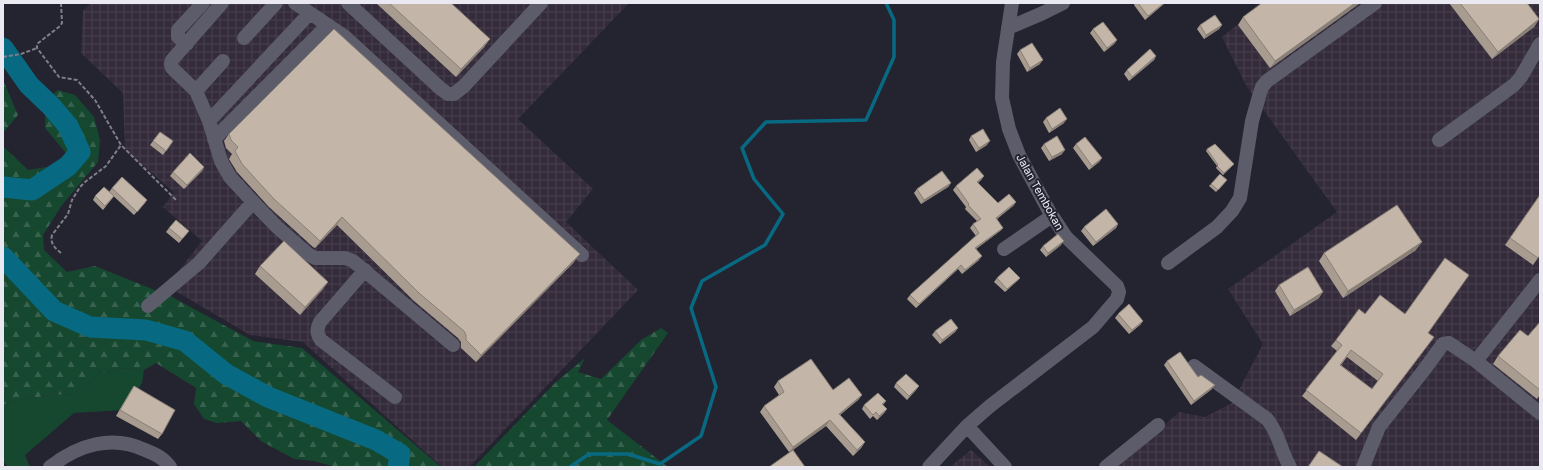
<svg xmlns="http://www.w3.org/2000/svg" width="1543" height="470" viewBox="0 0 1543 470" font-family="Inter,sans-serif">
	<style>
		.industrial { fill: url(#industrial-grid) }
		.green { fill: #164830 }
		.forest { fill: url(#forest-firs) }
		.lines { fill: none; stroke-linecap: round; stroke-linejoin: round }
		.stream { stroke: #076a82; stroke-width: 3.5 }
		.river { stroke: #076a82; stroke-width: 21 }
		.path { stroke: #7f7e89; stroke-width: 2; stroke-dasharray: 4 2; stroke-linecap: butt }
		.minor { stroke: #5d5c6b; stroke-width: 14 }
		.wall { fill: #a89c90; fill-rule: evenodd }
		.shaded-wall { fill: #887f76 }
		.building { fill: #c3b5a8; stroke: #887f76; fill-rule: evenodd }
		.labels { text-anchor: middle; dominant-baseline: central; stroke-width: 4; stroke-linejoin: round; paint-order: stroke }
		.street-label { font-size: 11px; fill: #eae9f2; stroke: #242330 }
	</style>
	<defs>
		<pattern id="industrial-grid" width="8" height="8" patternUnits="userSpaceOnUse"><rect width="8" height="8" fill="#352c3b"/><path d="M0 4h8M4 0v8" fill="none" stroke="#49404e"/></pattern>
		<pattern id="forest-firs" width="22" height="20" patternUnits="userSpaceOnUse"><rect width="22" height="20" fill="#164830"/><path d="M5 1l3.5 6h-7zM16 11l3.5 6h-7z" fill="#38624e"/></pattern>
	</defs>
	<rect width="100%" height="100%" fill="#242330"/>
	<!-- industrial -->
	<path class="industrial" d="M91,3h538l-111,116 75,70 -27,33 72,68 -169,177h-27l-139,-125 -53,-7 -83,-49 35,-45 -39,-34 11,-15 -49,-42 -2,-57 -42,-40 2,-42z
		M1265,3h275v464h-422l61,-55 26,5 27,-14 31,-59 -35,-55 109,-77 -90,-125 -25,-50z
		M971,450l19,17h-40z"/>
	<!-- green -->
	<path class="green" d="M125,368l19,2 -2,13 -18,27 -50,3 -49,42 5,12h-22l-5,-6v-56l10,-4 38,-6 22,-1 28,-21z"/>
	<!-- forest -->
	<path class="forest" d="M3,80l15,35 -15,18z
		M58,90l17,5 19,22 6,23 -2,22 -36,43 -19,30 1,15 23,22 28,-6 77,31 81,44 49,7 139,119h-105l-22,-6 -20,-2 -33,-18 -20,-20 -24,2 -13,-4 -10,-15 2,-16 -40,-25 -12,7 -19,-2 -24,5 -28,21 -22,1 -38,6 -10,4v-259l25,24 32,-5 6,-12 -21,-25 1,-27z
		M661,328l7,5 -61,87 61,47h-194l81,-84 30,-25 -7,14 23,7 40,-39z"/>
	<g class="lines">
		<!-- stream -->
		<path class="stream" d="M570,467l19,-13h39l32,10 41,-28 15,-49 -25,-79 11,-27 63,-36 18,-31 -29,-35 -12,-31 24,-26 100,-2 28,-63v-37l-8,-17"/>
		<!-- river -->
		<path class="river" d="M3,48l26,37 22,21 17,20 12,26 -12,14 -36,24 -29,-3
			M3,257l51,54 36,16 56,3 39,11 41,33 42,23 108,43 24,14 -2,13"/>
		<!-- path -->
		<path class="path" d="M61,3l1,20 -2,3 -23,18v4l22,29 18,3 18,20 26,45 55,55
			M3,57l18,-3 16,-6
			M61,253c-6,-5 -11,-9 -9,-18l16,-21 4,-14 8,-13 5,-5 21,-16 15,-21"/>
		<!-- minor -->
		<path class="minor" d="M222,3l-50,57 -1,4 1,4 24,23 13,30 12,40 9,16 23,25 24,25 31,27 7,4h30l8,3 100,84
			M295,3l49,33 238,219
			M348,3l93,86 7,5h6l10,-8 77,-83
			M1008,28l35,-15 20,-10
			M244,38l32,-35
			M187,44l-9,-7v-7l25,-27
			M196,91l27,-30
			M209,121l100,-107
			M214,139l114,-114
			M1439,140l75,-55 7,-8 19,-33
			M1004,249l48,-33
			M1168,263l49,-36 15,-16 8,-13 12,-77 8,-28 2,-6 5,-6 108,-78
			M365,270l-45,52c-3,7 -4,11 1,18l74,57
			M148,306l51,-43 54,-61
			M1476,361l64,-81
			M1194,366l73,53c12,14 14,33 23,48
			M967,426l38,41
			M50,467c28,-22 62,-33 95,-17 10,4 19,8 25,17
			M929,467l38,-41 23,-20 103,-79 24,-28 2,-7 -2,-6 -51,-49 -17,-26 -30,-56 -10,-26 -7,-31 1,-36 9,-59
			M1106,467l52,-42
			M1363,467l16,-40 45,-57 19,-26 6,-1 27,18 64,52"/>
	</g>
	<!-- wall -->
	<path class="wall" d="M376,3h75l34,43 -29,31z
		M1135,3h30l-20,17 -11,-15z
		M1360,3l-90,65 -32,-43 5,-8z
		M1449,3h78l12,16 -5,8 -42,32z
		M1200,25h22l-3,4 -15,10 -7,-10z
		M1093,29l24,11 -3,4 -10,8 -14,-19z
		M1020,50l20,14 -13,8 -10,-18z
		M1156,56l-2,4 -25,21 -5,-7 3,-4z
		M1046,118l18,5 -15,10 -6,-11z
		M160,132l13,9 -10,14 -13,-10z
		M229,134l345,128 -98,100 -15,-14v-6l-3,-4 -44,-37 -77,-76 -22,23 -2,-1 -44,-40 -32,-35 -8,-13 3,-5 -6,-6 -2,-7z
		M971,136l16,9 -11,7 -7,-12z
		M1044,144l18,10 -13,7 -8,-13z
		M1076,144l26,14 -3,4 -10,8 -16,-22z
		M1207,149l25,17 -9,9 -7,-7 1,-2 -11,-15z
		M204,167l-2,4 -18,18 -14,-13 3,-4z
		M984,176l-3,4 -3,3 20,20 18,-1 -3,4 -16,13 6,9 -3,3 -24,18 3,11 -17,14 -4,-5 -42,39 -9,-9 3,-4 66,-59 -6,-8 3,-4 4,-3 -12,-12 1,-2 -13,-17 3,-4z
		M1227,180l-11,12 -7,-6 2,-2z
		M951,183l-3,4 -27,17 -7,-11 3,-4z
		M112,188l33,15 -11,12 -25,-23z
		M1540,195v60l-7,10 -28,-20z
		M95,196h19l-11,14 -10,-10z
		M1118,224l-2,4 -23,18 -12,-15 3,-4z
		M169,228l20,3 -10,12 -13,-11z
		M1061,245l-15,12 -6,-7 3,-4z
		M1416,250l-73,48 -24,-37 5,-8z
		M260,266l63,23 -23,26 -45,-41z
		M997,278h23l-3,3 -12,11 -11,-10z
		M1279,285l40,13 -29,18 -15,-25z
		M1118,314l25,7 -3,4 -11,9 -14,-16z
		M1365,314l63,19 6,4 -78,103 -54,-44 35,-45 -6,-5 5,-6zM1347,357l31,24 -6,8 -31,-24z
		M1540,322v73l-3,4 -44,-35 5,-8 30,-20z
		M958,328l-3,4 -15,12 -8,-9 3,-4z
		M1167,361l31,16 14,12 -21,16 -27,-40z
		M778,381l84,14 -4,5 -18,15 25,27 -4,6 -8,8 -27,-30 -37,26 -29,-40 4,-6 15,-11 -5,-8z
		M896,383l23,3 -3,4 -9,10 -13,-13z
		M134,386l28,48 -4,5 -42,-23 14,-24z
		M886,401l-3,4 4,4 -3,4 -7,7 -4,-4 -3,3 -8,-10 2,-4z"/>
	<!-- shaded-wall -->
	<path class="shaded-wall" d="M1164,3h1l-20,17 3,-4z
		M1355,3h5l-90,65 5,-7z
		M1539,19l-5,8 -42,32 6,-7z
		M1222,25l-3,4 -15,10 2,-4z
		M490,39l-5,7 -29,31 5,-8z
		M1117,40l-3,4 -10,8 3,-4z
		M1156,56l-2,4 -25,21 3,-4z
		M1043,60l-3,4 -13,8 3,-4z
		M1067,119l-3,4 -15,10 3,-4z
		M990,141l-3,4 -11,7 3,-4z
		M1065,150l-3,4 -13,7 3,-4z
		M1102,158l-3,4 -10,8 3,-4z
		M204,167l-2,4 -18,18 3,-4z
		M984,176l-3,4 -7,6 3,-4z
		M951,183l-3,4 -27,17 3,-4z
		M1016,202l-3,4 -20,15 3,-3z
		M342,217l-5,8 -22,23 5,-7z
		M1118,224l-2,4 -23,18 3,-4z
		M1003,228l-3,3 -28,21 3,-4z
		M1064,241l-3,4 -15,12 2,-4z
		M1422,242l-6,8 -73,48 5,-7z
		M580,254l-6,8 -98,100 5,-7z
		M982,256l-3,4 -17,14 3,-4z
		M961,265l-3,4 -42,39 3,-4z
		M1020,278l-3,3 -12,11 2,-3z
		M328,282l-5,7 -23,26 5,-8z
		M1323,292l-4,6 -29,18 4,-6z
		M1143,321l-3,4 -11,9 3,-4z
		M958,328l-3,4 -15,12 2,-4z
		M1215,385l-3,4 -21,16 3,-4z
		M919,386l-3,4 -9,10 2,-4z
		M862,395l-4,5 -23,19 4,-5z
		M887,409l-3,4 -7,7 2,-4z
		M830,420l-4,6 -37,27 4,-6z
		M865,442l-4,6 -8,8 4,-6z"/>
	<!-- building -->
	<path class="building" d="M389,3h62l39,36 -29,30z
		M1138,3h26l-16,13z
		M1262,3h93l-80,58 -32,-44z
		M1460,3h67l12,16 -41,33z
		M1215,15l7,10 -16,10 -6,-10z
		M1103,22l14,18 -10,8 -14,-19z
		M334,29l246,225 -99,101 -15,-15v-5l-2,-4 -45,-38 -77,-76 -22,24 -2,-2 -44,-40 -32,-35 -7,-13 3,-4 -7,-7 -2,-6z
		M1032,43l11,17 -13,8 -10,-18z
		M1150,49l6,7 -24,21 -5,-7z
		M1060,108l7,11 -15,10 -6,-11z
		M983,129l7,12 -11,7 -8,-12z
		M160,132l13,9 -7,10 -13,-10z
		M1057,136l8,14 -13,7 -8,-13z
		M1085,137l17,21 -10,8 -16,-22z
		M1215,144l19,20 -10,9 -7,-7 1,-1 -11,-16z
		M190,153l14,14 -17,18 -14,-13z
		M977,168l7,8 -7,6 21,21 11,-9 7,8 -20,16 7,10 -28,20 7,8 -17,14 -4,-5 -42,39 -9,-9 69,-62 -6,-9 8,-5 -13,-14 1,-1 -13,-18z
		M942,171l9,12 -27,17 -7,-11z
		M1220,174l7,6 -9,10 -7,-6z
		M122,177l25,23 -10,12 -25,-24z
		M104,187l10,9 -9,10 -10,-10z
		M1540,195v60l-2,3 -28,-20z
		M1397,205l25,37 -74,49 -24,-38z
		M1106,209l12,15 -22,18 -12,-15z
		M176,220l13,11 -7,8 -13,-11z
		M1058,234l6,7 -16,12 -5,-7z
		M284,241l44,41 -23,25 -45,-41z
		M1445,258l24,17 -41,58 6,4 -73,96 -55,-43 36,-45 -6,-5 23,-31 6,5 15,-19 25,19zM1351,350l32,24 -11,15 -32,-24z
		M1009,267l11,11 -13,11 -10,-11z
		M1308,267l15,25 -29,18 -15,-25z
		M1129,304l14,17 -11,9 -14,-16z
		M951,319l7,9 -16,12 -7,-9z
		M1540,322v68l-42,-34 22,-26 8,6z
		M1180,352l18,25 3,-2 14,10 -21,16 -27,-40z
		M811,359l22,31 16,-12 13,17 -23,19 26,28 -8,8 -27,-30 -37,27 -29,-41 20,-14 -6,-11z
		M906,374l13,12 -10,10 -13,-13z
		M134,386l41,24 -13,24 -42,-24z
		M878,393l8,8 -4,3 5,5 -8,7 -3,-4 -3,3 -9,-10z
		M793,450l12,17h-36z
		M1319,451l24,16h-35z"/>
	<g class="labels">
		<!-- street labels -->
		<g class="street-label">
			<text transform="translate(1040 192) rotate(61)">Jalan Tembokan</text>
		</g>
	</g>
	<!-- border -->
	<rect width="1543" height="470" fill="none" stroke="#eae9f2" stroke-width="8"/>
</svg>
